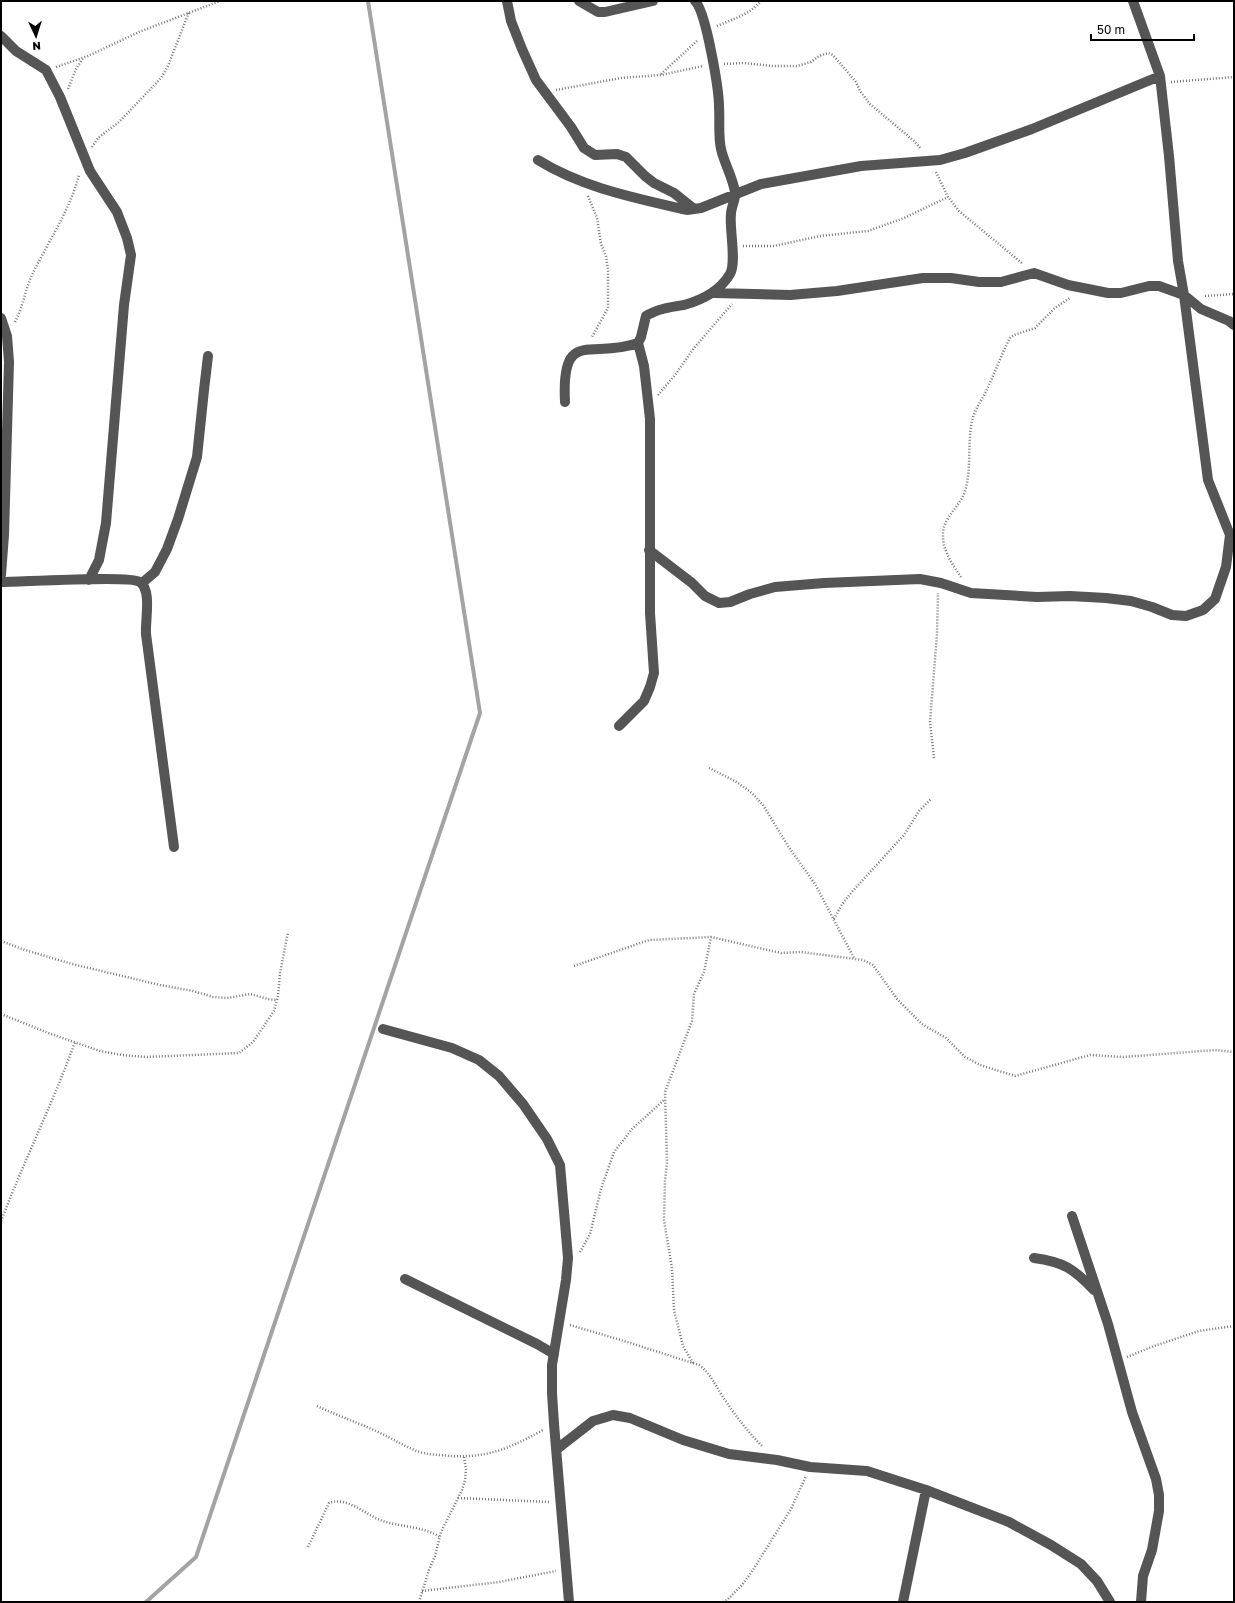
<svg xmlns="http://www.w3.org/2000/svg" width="1235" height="1603" viewBox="0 0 1235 1603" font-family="'Golos Text',sans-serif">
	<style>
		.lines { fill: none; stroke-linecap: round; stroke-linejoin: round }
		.stream { stroke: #a3a3a3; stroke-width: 4 }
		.path { stroke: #777; stroke-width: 2.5; stroke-dasharray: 1 2; stroke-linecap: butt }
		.minor { stroke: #555; stroke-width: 10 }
	</style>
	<rect width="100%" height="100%" fill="#fff"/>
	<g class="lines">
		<!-- stream -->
		<path class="stream" d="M146,1602l50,-45 284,-844 -112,-712"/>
		<!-- path -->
		<path class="path" d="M717,26c16,-7 32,-11 44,-25
			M724,64l19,-1 30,3h24l14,-4 8,-6 9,-3 5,2 23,27 4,9 10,13 44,37 7,8
			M56,67l32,-11 51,-24 81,-31
			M661,74l36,-33
			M1171,82l63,-5
			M68,89l8,-20 7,-11
			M556,90l65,-12 40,-3 42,-9
			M92,147l6,-9 21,-16 42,-44 7,-12 21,-54
			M936,172l12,25 11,14 64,53
			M588,196l9,22 4,26 5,12 2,14v38l-16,29
			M743,246h31l46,-10 48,-5 36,-13 44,-21
			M1205,296l29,-2
			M15,322c8,-15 10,-32 17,-47 16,-33 38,-65 47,-100
			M658,395l17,-20 19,-27 38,-44
			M961,577c-8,-12 -18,-25 -18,-41 -1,-18 17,-29 22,-45 7,-23 2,-47 7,-70 3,-13 12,-24 17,-36 7,-15 13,-32 21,-47l4,-3 21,-7 20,-20 15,-10
			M934,758l-4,-36 7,-88 1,-41
			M709,768l26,13 17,12 11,12 25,41 27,38 39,74
			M834,919l7,-13 9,-12 54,-59 15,-24 12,-12
			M1,941l24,9 47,14 88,21 33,6 20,6 14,1 23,-4 18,5 9,1
			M574,966l75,-26 62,-3 70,16 20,-1 62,8 10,5 24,34 25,25 24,14 19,19 15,8 35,11 75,-21 33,2 92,-7 19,2
			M1,1014l50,20 49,17 22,4 24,2 93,-4 14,-11 21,-31 4,-15 2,-23 8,-41
			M1,1221c23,-60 52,-118 74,-179
			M580,1252l10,-18 11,-45 13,-37 18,-23 33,-30
			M570,1325l54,16 75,24c12,9 16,20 24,32 12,18 24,34 39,49
			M1127,1357l27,-11 45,-15 35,-5
			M693,1363l-10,-17 -9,-36 -2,-42 -8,-48 1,-39 2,-19 -2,-70 27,-71 2,-27 10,-22 7,-35
			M317,1406c19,9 39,16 59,25 16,7 30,17 47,22 9,2 19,2 28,3 38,2 59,-8 92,-26
			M458,1498l92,4
			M308,1547l21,-44c17,-7 36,11 51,17 19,7 43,6 60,17
			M422,1591l77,-9 57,-11
			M419,1602l10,-32 6,-14 6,-24 21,-42 3,-10 1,-11 -2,-12
			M723,1602l4,-2 15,-15 11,-15 38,-61 15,-33"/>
		<!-- minor -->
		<path class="minor" d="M507,1l4,20 11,28 14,31 35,47 13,21 11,7 22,-1 9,3 19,19 9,7 20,10 20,16
			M579,1l19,11h7l48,-11
			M1133,1l27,75 9,80 9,105 6,34 17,14 28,12 5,4
			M1,36l15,15 30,19 14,27 30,74 27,41 10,26 4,17 -7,50 -18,218 -7,37 -10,20
			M538,160c45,28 98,38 149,50l14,-2 60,-24 100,-18 79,-6 25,-7 67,-24 128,-53
			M714,293l76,2 47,-4 86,-13h28l28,4h22l33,-9 34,12 40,8h13l28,-7h10l25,9 24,185 22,55 4,4
			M1,318l6,18 2,26 -5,173 -3,40
			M565,402c-4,-76 27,-42 73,-59l3,-6 5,-21c11,-7 25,-9 38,-11 18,-5 36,-14 46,-31 7,-12 -1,-46 1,-60 0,-7 5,-15 4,-21 -1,-13 -11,-30 -14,-44 -3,-13 -1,-29 -2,-42 0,-17 -13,-96 -24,-106
			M649,550l43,33 13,13 14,7 11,-1 20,-8 25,-7 49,-4 96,-4 21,4 30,10 66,4 33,-1 36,2 25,3 21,6 20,8 14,1 17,-6 12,-11 11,-32 4,-32
			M1,582c20,0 129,-7 139,0 12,8 5,39 6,52 9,71 18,142 28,213
			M142,583l13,-11 12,-23 11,-30 19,-62 7,-67 4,-34
			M619,726l25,-25 6,-14 4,-14 -4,-60v-194l-6,-53 -6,-23
			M383,1029l69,19 27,12 20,16 24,28 24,35 13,26 8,93 -2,22 -14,85v28l2,31 15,178
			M1072,1216l36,108 24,88 24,67 3,16v16l-7,39 -9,26 -2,26
			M1034,1258c30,4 40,11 60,32
			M405,1279l132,65 17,10
			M557,1449l36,-28 20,-6 17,3 53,22 46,14 48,6 33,7 57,4 59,19 83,32 42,23 30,19 16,17 13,21
			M903,1602l23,-112"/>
	</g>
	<!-- border -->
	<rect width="1235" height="1603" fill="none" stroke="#000000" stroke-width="4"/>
	<!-- north arrow -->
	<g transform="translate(36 36) rotate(176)" stroke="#ffffff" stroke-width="3" paint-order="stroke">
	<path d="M0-3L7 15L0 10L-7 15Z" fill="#000000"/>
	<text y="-6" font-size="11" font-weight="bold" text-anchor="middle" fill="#000000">N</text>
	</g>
	<!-- scale -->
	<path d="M1091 34v6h103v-6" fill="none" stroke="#000000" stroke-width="2"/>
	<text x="1097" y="34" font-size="12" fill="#000000" stroke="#ffffff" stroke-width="3" paint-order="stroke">50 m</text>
</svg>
